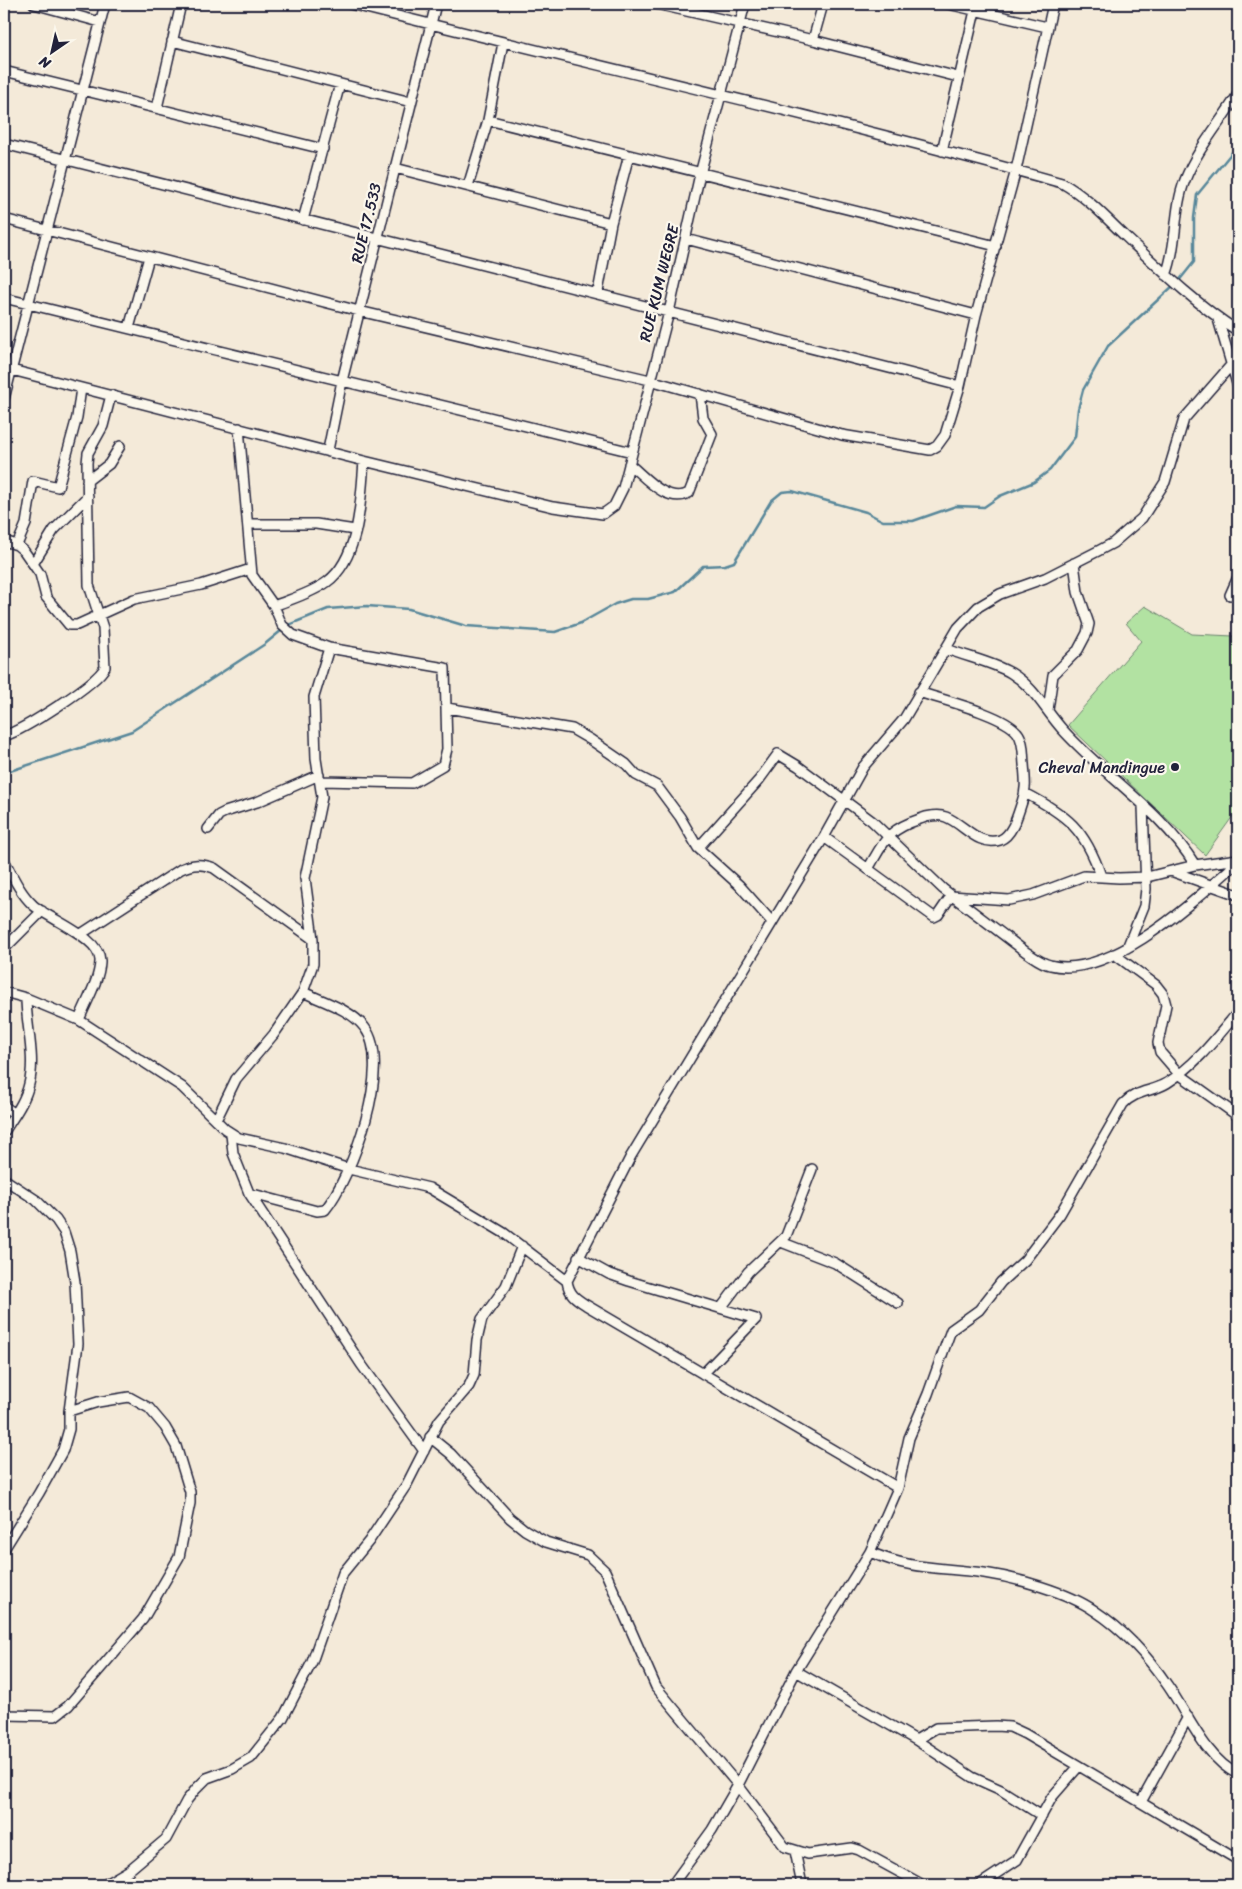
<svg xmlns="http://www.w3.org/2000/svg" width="1242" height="1889" viewBox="0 0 1242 1889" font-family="Sriracha,sans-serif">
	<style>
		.green { fill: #b2e2a2; stroke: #6a826e }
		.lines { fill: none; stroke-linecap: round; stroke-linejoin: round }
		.stream { stroke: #58879a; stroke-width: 2.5 }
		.street-casing { stroke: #22223b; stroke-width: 12 }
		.street { stroke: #fbf7ec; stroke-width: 9 }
		.poi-dot { fill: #22223b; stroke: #fbf7ec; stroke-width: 2 }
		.labels { text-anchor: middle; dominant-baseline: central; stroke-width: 4.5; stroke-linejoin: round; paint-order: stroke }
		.street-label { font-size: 16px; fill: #22223b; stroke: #fbf7ec }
		.poi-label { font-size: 16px; fill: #22223b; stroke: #fbf7ec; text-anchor: end }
	</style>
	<rect width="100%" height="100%" fill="#f4ead9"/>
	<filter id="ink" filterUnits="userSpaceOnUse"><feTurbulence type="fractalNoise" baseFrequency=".02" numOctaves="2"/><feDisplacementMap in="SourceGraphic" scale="10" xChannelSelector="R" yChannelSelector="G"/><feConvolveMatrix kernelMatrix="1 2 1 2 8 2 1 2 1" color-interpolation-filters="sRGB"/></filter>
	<g filter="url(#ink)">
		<!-- green -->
		<path class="green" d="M1145,606l47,28 41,2 5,4v169l-33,46 -137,-130 73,-84 -15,-18z"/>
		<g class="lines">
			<!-- stream -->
			<path class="stream" d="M1178,282l16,-20v-44l3,-23 41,-50
				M286,626l42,-17 39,-3 42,3 57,17 89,6 26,-9 34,-19 16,-5h17l27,-7 28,-26 22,-1 9,-3 37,-61 11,-9 10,-1 74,21 17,9h30l43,-15 28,1 16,-11 34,-14 16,-12 25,-33 3,-28 5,-19 25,-44 66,-61
				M4,773l128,-42 133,-87 17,-14"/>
			<!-- street casing -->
			<g class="street-casing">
				<path id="street" d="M34,4l66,18
					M350,4c237,60 476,113 712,179 25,14 44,35 64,54 36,34 71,68 112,94
					M656,4l157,36 145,37
					M948,4l99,23
					M813,40l10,-36
					M172,41l239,61
					M4,71l319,78
					M157,108l24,-104
					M488,120l508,126
					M4,144c319,80 637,161 956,242
					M942,151l33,-140
					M395,168l216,55
					M468,186l20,-66 15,-77
					M4,219l355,92 291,69 192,55 88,15 7,-4 8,-11 15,-49 16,-71 40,-145 37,-166
					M303,220l37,-136
					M686,239l290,76
					M1166,275c12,-31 7,-65 19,-95 12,-31 36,-58 53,-86
					M598,292l13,-69 18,-68
					M4,298l628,154
					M1218,319l20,68
					M129,328l20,-71
					M4,368l360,93 189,46 50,7 11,-8 9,-18 46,-176 31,-138 45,-170
					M4,399l101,-395
					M328,450l14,-69 94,-377
					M629,464c15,12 38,41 60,29l23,-59 -9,-16 -3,-24
					M87,481l22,-17 11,-18
					M248,524h68l39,6
					M4,541l13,4 7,6 16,23 6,23 23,28h8l57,-26 67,-14 50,-16
					M17,545l9,-21 7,-43 25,6 19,-70 4,-29
					M33,564l21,-34 34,-34
					M1230,595l8,-18
					M274,606c17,-7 38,-13 53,-24 33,-24 34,-84 37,-121
					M947,649c20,8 45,13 64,24 23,14 34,37 51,56 42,47 100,82 133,136
					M447,708l125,21 19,11 35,24 10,11 21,11 23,31 18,31 41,37 33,37
					M1048,710l5,-35 25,-25 9,-17 2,-9 -11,-32 -4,-29
					M4,736c19,-6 93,-52 101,-69l-2,-39 -14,-43 -2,-122 1,-10 15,-27 8,-31
					M321,781l91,2 31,-18 4,-16 -2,-81 -116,-20
					M1025,793c42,22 60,36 76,83
					M208,829l11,-14 6,-3 32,-10 62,-27
					M824,837l110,80 4,-2 13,-19 58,4 24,-5 51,-19 35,2 28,-1 48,-12 43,-6
					M698,848l61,-68 19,-26 20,12 74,55 71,68 83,63c8,5 15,11 24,13 60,16 147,-67 188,-103
					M4,860c8,15 16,33 29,45 17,15 69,33 67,57 -1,19 -14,40 -21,58
					M868,869c17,-29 19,-39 52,-50 7,-3 18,-5 26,-2 18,7 32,30 54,23 13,-5 18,-27 22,-38 5,-13 3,-24 2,-38 -1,-10 0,-24 -7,-32 -15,-18 -75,-32 -98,-40
					M1171,871l67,24
					M81,934l100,-65c12,-5 20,-6 33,-1l99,71
					M1127,948l17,-42 2,-17 -3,-83
					M4,949l38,-38
					M1114,954l42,31 7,9 3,11 -8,38 2,9 19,22 59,42
					M4,992l22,6 53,22 103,67 43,42 14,9 46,10 64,21 80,19 75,45 63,48
					M4,1106l11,8
					M216,1120l20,-41 38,-45 29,-42 10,-28v-25l-8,-61 17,-81 -6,-38 -2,-62 15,-49 -36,-13 -11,-10 -8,-19 -22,-31 -13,-147
					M4,1132c9,-15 21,-30 25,-48 7,-26 -3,-59 -3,-86
					M231,1134l2,19 16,40 112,171 63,87
					M4,1179l32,21 20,20 8,12 6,19 5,31 3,62 -9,67v18l-6,21 -24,43 -35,56
					M249,1193l68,18 8,-1c27,-33 68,-145 40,-182 -13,-18 -43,-27 -62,-36
					M781,1242l54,21 63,40
					M578,1257l31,17 20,7 127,38 -53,55
					M721,1308l27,-36 38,-36 26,-67
					M430,1437l21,17 59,64 15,12 21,12 42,13 17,16 51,116 82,98 47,62 23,7 44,-6 7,2 64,35
					M898,1488l11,-50 19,-44 23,-64 28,-20 22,-28 24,-22 35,-46 63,-110c13,-14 29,-12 44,-21 29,-18 50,-46 71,-71
					M870,1552c40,18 72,15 114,21 33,5 84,19 111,38 29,19 54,47 73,75 19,27 39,75 70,88
					M796,1671l120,69 20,-12 60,-2 14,1 15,7 213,126
					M4,1715l51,1 13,-10 75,-87 36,-62 11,-54v-11l-14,-46 -11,-19 -16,-19 -20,-11 -31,5 -29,9
					M916,1740l56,37 29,13 41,26
					M1141,1802l47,-85
					M795,1851l7,34
					M104,1885l24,-14 38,-32 21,-39 9,-11 11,-11 25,-9 19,-11 32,-40 29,-56 31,-89 26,-32 38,-57 32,-63 30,-35 5,-11 3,-35 5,-21 24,-33 16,-40
					M672,1885l40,-55 26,-45 58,-114 74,-119 28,-64 -312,-183c-11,-7 -17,-11 -19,-24l64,-125 193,-319 39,-70 41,-48 54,-91 20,-21 22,-13 45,-16 53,-27 15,-8 29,-25 23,-36 19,-63 48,-55
					M979,1885l38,-25 35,-63 27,-31"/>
			</g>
			<!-- street -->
			<use href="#street" class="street"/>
		</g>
	</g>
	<!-- markers -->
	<circle class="poi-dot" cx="1175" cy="767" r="5"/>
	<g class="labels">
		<!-- street labels -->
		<g class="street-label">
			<text transform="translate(366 223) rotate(-76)">RUE 17.533</text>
			<text transform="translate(659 283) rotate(-76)">RUE KUM WEGRE</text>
		</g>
		<!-- poi labels -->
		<g class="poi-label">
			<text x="1165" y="767">Cheval Mandingue</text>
		</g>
	</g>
	<!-- margin -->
	<rect width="1242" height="1889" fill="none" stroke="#fbf7ec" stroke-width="20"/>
	<rect x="10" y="10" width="1222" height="1869" fill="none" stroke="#22223b" stroke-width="2" filter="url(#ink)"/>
	<!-- north arrow -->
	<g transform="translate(52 52) rotate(214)" stroke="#fbf7ec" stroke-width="4" paint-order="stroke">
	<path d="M0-4L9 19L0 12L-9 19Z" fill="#22223b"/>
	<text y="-8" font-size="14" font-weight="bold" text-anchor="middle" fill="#22223b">N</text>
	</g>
</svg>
